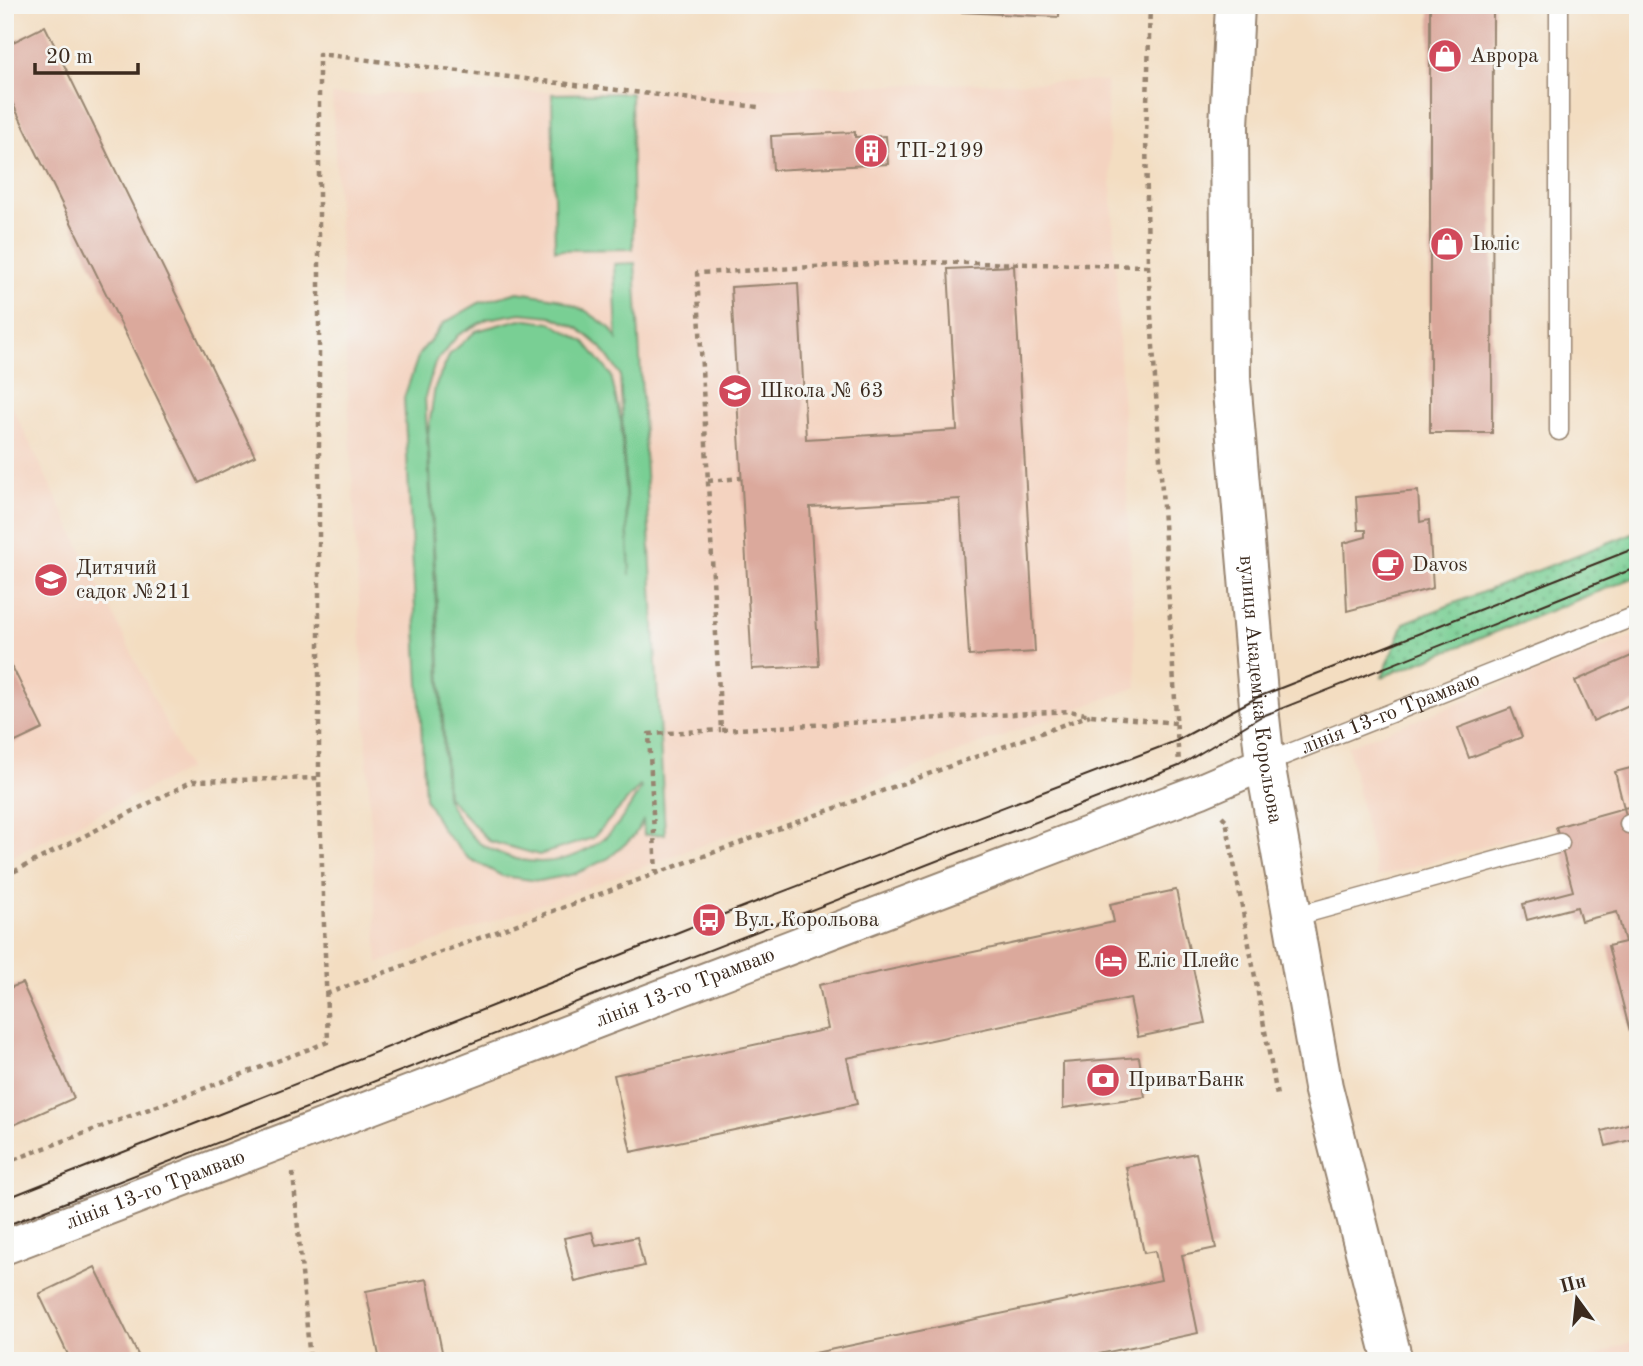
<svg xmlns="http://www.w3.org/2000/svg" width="1643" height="1366" viewBox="0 0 1643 1366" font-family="'Old Standard TT',serif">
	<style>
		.built { fill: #f4d3c0 }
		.grass { fill: url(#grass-dots); stroke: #5a7c59; stroke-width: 2 }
		.pitch { fill: #79cf94; stroke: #5a7c59; stroke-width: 2; fill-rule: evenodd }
		.building { fill: #dba99c }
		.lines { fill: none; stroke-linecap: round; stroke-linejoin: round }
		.lane-casing { stroke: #978470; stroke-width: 21 }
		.street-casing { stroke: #978470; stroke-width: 37 }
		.secondary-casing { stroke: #978470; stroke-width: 42 }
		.path { stroke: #978470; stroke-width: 4.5; stroke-dasharray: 5 5; stroke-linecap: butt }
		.lane { stroke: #fff; stroke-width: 18 }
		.street { stroke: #fff; stroke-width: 33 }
		.secondary { stroke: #fff; stroke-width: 38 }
		.tram { stroke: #3b2a1e; stroke-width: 2 }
		.labels { text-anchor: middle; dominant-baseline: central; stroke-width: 6; stroke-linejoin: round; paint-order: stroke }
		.poi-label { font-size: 21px; fill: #3b2a1e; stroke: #f6f6f2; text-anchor: start }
		.street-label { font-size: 21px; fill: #3b2a1e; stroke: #f6f6f2 }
	</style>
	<defs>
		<pattern id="grass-dots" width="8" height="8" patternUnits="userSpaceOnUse" patternTransform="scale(1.75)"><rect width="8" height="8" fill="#79cf94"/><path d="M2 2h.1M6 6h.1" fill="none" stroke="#64a878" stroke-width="1.8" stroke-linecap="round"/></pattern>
	</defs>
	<rect width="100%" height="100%" fill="#f6f6f2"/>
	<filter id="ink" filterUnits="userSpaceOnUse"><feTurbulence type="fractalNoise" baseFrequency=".0143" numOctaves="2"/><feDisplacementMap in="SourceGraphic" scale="14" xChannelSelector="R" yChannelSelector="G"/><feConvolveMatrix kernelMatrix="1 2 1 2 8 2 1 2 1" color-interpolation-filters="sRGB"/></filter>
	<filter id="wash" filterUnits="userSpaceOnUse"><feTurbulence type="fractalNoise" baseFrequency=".00686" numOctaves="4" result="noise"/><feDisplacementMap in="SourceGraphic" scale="28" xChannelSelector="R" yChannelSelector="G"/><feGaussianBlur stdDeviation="1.57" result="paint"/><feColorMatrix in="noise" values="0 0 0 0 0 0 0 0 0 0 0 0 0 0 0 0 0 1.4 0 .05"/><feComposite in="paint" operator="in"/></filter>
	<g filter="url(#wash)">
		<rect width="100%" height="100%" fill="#f3ddc1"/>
		<!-- built -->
		<path class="built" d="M1106,81l31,606 -759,276 -46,-868z
			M5,392l183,377 -183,91z
			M1638,634v169l-261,74 -29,-131z
			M1638,1339v22h-56z"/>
		<!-- grass -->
		<path class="grass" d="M1638,531v45l-256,101 22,-54z"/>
		<!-- pitch -->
		<path class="pitch" d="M631,93l2,156 -78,1 -3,-156z
			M635,263l30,571 -21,1 -1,-14 -10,16 -24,21 -34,16 -36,7 -37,-5 -34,-18 -25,-27 -18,-33 -21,-400 15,-44 25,-31 35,-20 39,-11 38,6 30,13 24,17 7,11 -3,-75zM521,313l30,3 27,12 23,19 19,27 10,201 -9,-153 -10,-47 -26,-33 -34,-19 -31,-4 -44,12 -26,23 -15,33 -7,46 19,363 42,45 50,14 54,-17 47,-52 1,2c-12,20 -23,41 -43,55 -33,23 -72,25 -107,6 -5,-2 -10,-4 -14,-8 -14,-13 -23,-27 -31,-44l-21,-400 10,-34 23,-28 29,-16z"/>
		<g id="blocks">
			<!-- building -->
			<path class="building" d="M860,5h199v12l-199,-10z
				M1430,5h63l-1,428h-62z
				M45,26l210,430 -56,27 -194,-395v-42z
				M855,132v5l31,-1 2,28 -115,6 -2,-34z
				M1014,266l21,386 -66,4 -9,-157 -150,8 9,159 -67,3 -21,-382 67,-4 8,156 151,-9 -9,-161z
				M1418,491l2,31 9,-2 4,68 -86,23 -3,-68 22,-6v-7h-8l-2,-33z
				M5,652l38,77 -38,18z
				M1638,653v48l-45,20 -18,-40z
				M1511,708l11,29 -53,21 -11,-30z
				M1638,766v39l-14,3 -9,-36z
				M1624,808l14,50 -1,201 -29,-113 17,-4 -8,-30 -36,9 -4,-14 -50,13 -4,-16 50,-13 -17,-64z
				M1176,890l29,133 -67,14 -8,-39 -283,60 10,46 -226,48 -17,-77 214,-46 -9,-44 295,-63 -4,-18z
				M22,983l52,115 -69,31v-139z
				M1139,1057l6,40 -82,11v-45z
				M1638,1121v17l-32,8 -4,-15z
				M1196,1153l20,95 -34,7 16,78 -132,28h-289l384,-81 -6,-29 -11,2 -18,-86z
				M592,1232l4,14 41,-9 7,29 -69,16 -11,-44z
				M95,1267l46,94h-70l-32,-67z
				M427,1279l17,82h-64l-14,-70z"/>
		</g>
	</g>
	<g filter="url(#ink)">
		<use href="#blocks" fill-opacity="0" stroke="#978470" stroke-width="2"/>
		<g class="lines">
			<!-- lane casing -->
			<g class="lane-casing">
				<g id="lane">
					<path d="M1559,431v-426"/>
					<path id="s1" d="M1265,763l373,-148"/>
					<path d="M1629,824l9,-3"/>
					<path d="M1293,917l267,-74"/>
				</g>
			</g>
			<!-- street casing -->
			<g class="street-casing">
				<g id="street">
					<path id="s2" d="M5,1247l1195,-456 65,-28"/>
				</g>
			</g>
			<!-- secondary casing -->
			<g class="secondary-casing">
				<g id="secondary">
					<path id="s3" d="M1235,5l-6,121 2,254 29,337 5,46 58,324 70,274"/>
				</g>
			</g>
			<!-- path -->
			<path class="path" d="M1150,5l-4,131 2,130 31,498
				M1148,266l-234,-4 -217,11 24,457 348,-19 22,4 85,8
				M708,481l34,-3
				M1222,816l4,4 51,276
				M656,874l-7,-140 72,-4
				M5,876l188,-95 126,-3
				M326,994l764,-279
				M5,1163l323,-121 -9,-264v-724l439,53
				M293,1173l17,188"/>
			<!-- lane -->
			<use href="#lane" class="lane"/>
			<!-- street -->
			<use href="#street" class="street"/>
			<!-- secondary -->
			<use href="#secondary" class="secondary"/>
			<!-- tram -->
			<path class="tram" d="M5,1199l704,-279 467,-179 82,-44 380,-150
				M5,1226l1174,-460 81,-49 378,-150"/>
		</g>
	</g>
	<!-- icons -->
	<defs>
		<g id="shop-disc" transform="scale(1.75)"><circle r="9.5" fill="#d1495b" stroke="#f6f6f2"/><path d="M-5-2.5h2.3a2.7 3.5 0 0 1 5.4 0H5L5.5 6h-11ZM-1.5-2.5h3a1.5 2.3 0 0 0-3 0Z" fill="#fff"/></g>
		<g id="building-disc" transform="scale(1.75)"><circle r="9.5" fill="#d1495b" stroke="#f6f6f2"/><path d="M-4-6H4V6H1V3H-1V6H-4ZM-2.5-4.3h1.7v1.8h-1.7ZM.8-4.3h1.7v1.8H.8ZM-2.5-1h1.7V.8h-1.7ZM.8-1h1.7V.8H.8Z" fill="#fff"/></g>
		<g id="school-disc" transform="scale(1.75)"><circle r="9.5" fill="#d1495b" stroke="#f6f6f2"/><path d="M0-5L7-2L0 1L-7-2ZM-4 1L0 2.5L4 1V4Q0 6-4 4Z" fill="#fff"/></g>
		<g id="cafe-disc" transform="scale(1.75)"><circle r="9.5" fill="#d1495b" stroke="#f6f6f2"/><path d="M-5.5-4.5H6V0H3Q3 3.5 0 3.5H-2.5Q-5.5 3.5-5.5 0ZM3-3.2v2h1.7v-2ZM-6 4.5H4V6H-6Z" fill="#fff"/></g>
		<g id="bus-disc" transform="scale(1.75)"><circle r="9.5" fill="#d1495b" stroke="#f6f6f2"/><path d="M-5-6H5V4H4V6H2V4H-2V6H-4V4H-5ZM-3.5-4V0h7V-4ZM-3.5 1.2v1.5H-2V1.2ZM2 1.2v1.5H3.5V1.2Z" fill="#fff"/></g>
		<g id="hotel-disc" transform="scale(1.75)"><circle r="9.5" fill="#d1495b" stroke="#f6f6f2"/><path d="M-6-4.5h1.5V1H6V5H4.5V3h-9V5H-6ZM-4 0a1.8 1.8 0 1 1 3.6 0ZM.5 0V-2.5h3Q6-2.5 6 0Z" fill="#fff"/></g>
		<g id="bank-disc" transform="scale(1.75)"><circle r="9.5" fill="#d1495b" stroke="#f6f6f2"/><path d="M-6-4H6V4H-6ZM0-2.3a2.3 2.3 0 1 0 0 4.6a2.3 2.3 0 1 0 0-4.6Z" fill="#fff"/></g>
	</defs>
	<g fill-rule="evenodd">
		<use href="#shop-disc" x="1445" y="56"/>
		<use href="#building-disc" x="871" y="151"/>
		<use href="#shop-disc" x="1447" y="244"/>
		<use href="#school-disc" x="735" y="391"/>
		<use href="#cafe-disc" x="1388" y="565"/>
		<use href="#school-disc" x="51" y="580"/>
		<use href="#bus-disc" x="709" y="920"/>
		<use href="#hotel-disc" x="1111" y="961"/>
		<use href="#bank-disc" x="1103" y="1080"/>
	</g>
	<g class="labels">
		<!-- poi labels -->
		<g class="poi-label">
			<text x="1470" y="56">Аврора</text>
			<text x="896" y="151">ТП-2199</text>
			<text x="1472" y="244">Іюліс</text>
			<text x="760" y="391">Школа № 63</text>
			<text x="1412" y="565">Davos</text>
			<text x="76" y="568">Дитячий<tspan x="76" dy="24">садок №211</tspan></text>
			<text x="734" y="920">Вул. Корольова</text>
			<text x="1136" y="961">Еліс Плейс</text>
			<text x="1128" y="1080">ПриватБанк</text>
		</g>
		<!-- street labels -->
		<g class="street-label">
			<text stroke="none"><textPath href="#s3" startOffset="686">вулиця Академіка Корольова</textPath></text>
			<text stroke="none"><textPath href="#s1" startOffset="135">лінія 13-го Трамваю</textPath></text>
			<text stroke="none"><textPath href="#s2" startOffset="728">лінія 13-го Трамваю</textPath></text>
			<text stroke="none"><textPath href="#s2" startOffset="161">лінія 13-го Трамваю</textPath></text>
		</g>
	</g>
	<!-- margin -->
	<rect width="1643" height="1366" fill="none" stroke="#f6f6f2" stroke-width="28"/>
	<!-- north arrow -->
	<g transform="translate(1577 1299) rotate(345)" stroke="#f6f6f2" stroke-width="5" paint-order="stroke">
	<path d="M0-5L12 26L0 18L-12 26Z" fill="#3b2a1e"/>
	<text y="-10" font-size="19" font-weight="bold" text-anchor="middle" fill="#3b2a1e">Пн</text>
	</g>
	<!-- scale -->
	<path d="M35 63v10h103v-10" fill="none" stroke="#3b2a1e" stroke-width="3.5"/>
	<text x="46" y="63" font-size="21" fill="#3b2a1e" stroke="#f6f6f2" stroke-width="5" paint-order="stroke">20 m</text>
</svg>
